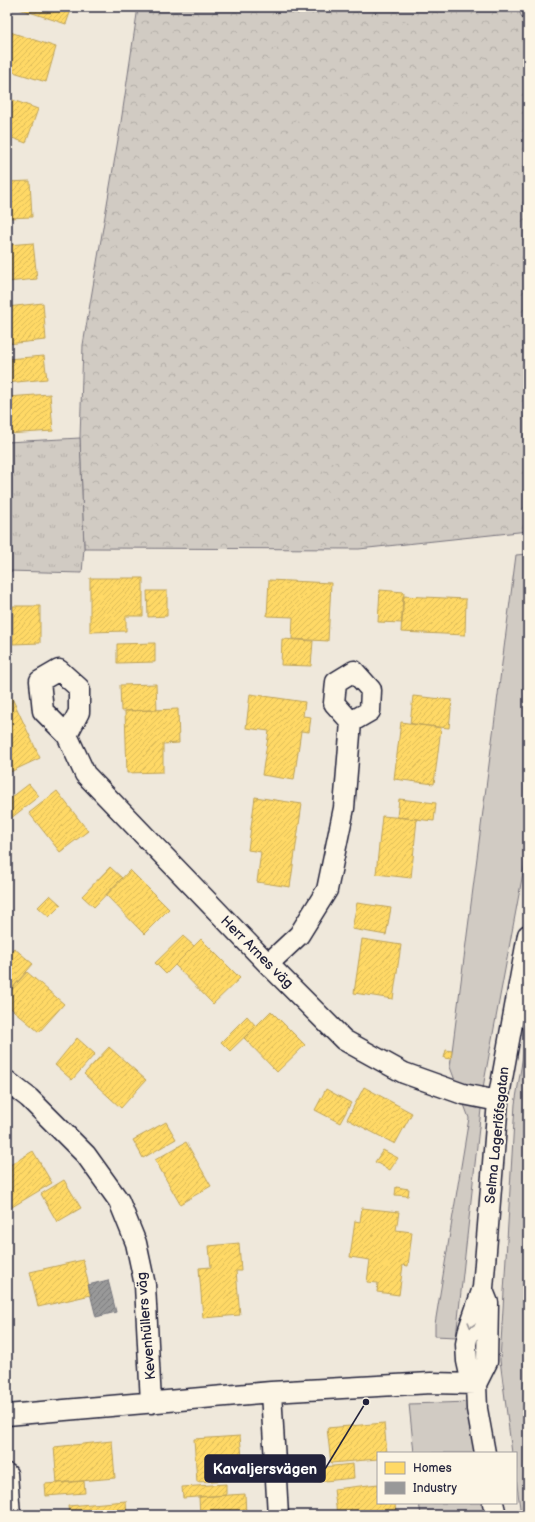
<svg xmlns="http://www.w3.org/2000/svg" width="535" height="1522" viewBox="0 0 535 1522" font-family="'Balsamiq Sans',sans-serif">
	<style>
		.grass { fill: #d1cbc3; stroke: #7a767f }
		.forest { fill: url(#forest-crowns); stroke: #7a767f }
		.park { fill: url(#park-tufts); stroke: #7a767f }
		.homes { fill: url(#homes-hatch); stroke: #bda259 }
		.industry { fill: url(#industry-hatch); stroke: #75757d }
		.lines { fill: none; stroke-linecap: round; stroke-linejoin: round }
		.street-casing { stroke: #22223b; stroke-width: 23 }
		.street { stroke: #fcf5e5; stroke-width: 20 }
		.oneway { stroke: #9a9698 }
		.labels { text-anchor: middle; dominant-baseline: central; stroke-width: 4; stroke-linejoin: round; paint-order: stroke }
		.street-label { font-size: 14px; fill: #22223b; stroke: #fcf5e5 }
		.leader { fill: none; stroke: #22223b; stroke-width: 1.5 }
		.callout-dot { fill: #22223b; stroke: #fcf5e5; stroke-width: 1.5 }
		.callout { fill: #22223b; stroke: #22223b; stroke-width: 1.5 }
		.callout-label { font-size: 15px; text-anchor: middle; font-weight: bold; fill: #fff }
	</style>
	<defs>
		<pattern id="forest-crowns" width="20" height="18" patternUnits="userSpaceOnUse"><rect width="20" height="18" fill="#d1cbc3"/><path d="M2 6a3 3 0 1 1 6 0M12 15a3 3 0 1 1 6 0" fill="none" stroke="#b3aea8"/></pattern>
		<pattern id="park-tufts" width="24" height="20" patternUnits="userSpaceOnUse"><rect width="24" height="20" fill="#d1cbc3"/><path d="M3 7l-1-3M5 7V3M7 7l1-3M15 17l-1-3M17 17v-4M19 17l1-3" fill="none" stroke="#b3aea8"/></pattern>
		<pattern id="homes-hatch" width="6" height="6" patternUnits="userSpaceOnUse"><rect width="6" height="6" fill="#ffd966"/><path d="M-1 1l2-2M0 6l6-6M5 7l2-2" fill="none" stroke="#daba59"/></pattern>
		<pattern id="industry-hatch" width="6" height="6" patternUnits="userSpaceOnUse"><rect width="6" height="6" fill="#999"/><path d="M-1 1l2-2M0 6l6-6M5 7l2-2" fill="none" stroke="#7c7c7e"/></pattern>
	</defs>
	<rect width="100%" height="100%" fill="#efe8db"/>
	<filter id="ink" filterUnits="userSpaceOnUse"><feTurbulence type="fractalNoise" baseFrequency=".025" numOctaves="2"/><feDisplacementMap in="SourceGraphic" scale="8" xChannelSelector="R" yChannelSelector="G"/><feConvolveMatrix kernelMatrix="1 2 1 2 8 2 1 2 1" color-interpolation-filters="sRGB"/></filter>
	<g filter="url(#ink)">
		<!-- grass -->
		<path class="grass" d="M528,554v292l-44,236 -28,255 -21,-1v-12l34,-206 -19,-51 66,-512z
			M528,1026v489h-7l-5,-37v-25h-4l-12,-93 15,-256z
			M470,1402l9,51h-65l-5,-49z
			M419,1503h68l2,12h-68z"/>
		<!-- forest -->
		<path class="forest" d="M138,7h379l11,23v501l-169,18 -275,-1 -4,-110 3,-93 38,-223z"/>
		<!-- park -->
		<path class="park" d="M80,438l4,110 -2,25 -75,-2v-129z"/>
		<!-- homes -->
		<path class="homes" d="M21,7h51l-6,17 -46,-15z
			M7,31l49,16 -10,35 -39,-12z
			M7,98l31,11 -12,34 -19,-7z
			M30,181l2,36 -25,1v-36z
			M33,243l4,36 -30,3v-37z
			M43,303l3,37 -39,4v-37z
			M44,356l3,23 -40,4v-24z
			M50,394l3,37 -46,3v-37z
			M90,578h53v38h-17v15l-36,1z
			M269,580l62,3 -3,58 -36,-2 1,-22 -26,-1z
			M380,590l24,2 -2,31 -24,-1z
			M147,591h20v25l-19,1z
			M403,596l63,3 -1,36 -64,-3z
			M13,606h27v37l-27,1z
			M282,639l31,2 -2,25 -30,-1z
			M155,643v19l-38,1v-19z
			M156,684l1,26 -36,1 -1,-26z
			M250,694l55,8 -2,14 8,1 -2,15 -8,-1 -7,49 -32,-5 7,-44 -23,-3z
			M413,696l39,4 -3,28 -39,-4z
			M12,698l28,60 -32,15 -1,-73z
			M178,709l1,34 -16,1v28l-36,1 -2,-62z
			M401,722l40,6 -7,56 -40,-5z
			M29,784l10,12 -29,23 -3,-4v-14z
			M57,791l31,40 -28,21 -31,-39z
			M255,797l47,7 -12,83 -33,-5 4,-30 -13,-2z
			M399,799l37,4 -2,18 -37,-4z
			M382,816l35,3 -6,59 -35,-4z
			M110,867l12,11 -28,29 -12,-11z
			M130,870l39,39 -25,25 -38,-39z
			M50,895l11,10 -12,12 -11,-10z
			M357,903l34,5 -5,27 -34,-6z
			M183,936l11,10 -28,28 -11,-11z
			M201,939l39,39 -27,26 -38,-39z
			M362,939l39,6 -8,54 -39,-6z
			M14,948l19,16 -26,30v-39z
			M27,972l37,32 -25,28 -32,-27v-11z
			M271,1011l34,34 -28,27 -33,-34z
			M247,1016l9,10 -26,25 -9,-9z
			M77,1038l18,16 -23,26 -17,-15z
			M109,1047l37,33 -25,28 -37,-34z
			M446,1050l6,1 -1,8 -7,-1z
			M364,1087l48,26 -17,31 -48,-25z
			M326,1089l25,14 -11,20 -25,-13z
			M166,1122l10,17 -33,19 -10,-18z
			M186,1142l25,44 -31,18 -25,-44z
			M383,1150l15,8 -8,12 -15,-8z
			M33,1151l19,32 -45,27v-43z
			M64,1180l17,28 -24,14 -16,-28z
			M396,1187l13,2 -1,7 -13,-1z
			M362,1208l37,4 -3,18 16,2 -4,34 -5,-1 -4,30 -22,-3 1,-9 -11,-1 3,-22 -20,-3 5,-36 5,1z
			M239,1243l2,28h-5l4,44 -37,3 -4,-50 12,-1 -2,-21z
			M83,1260l8,35 -53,12 -8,-35z
			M384,1423l3,30h-9v6l-47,4 -4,-35z
			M240,1436l4,43 -47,3 -3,-43z
			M112,1441l3,37 -58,5 -3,-36z
			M353,1464l1,14 -39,4 -1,-14z
			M84,1481l1,12 -39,3 -1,-12z
			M226,1484v11l-43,3 -1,-11z
			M378,1484v19h17l1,12h-59l-3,-26z
			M245,1494l1,21h-46l-1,-18z
			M126,1501l1,14h-58l-1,-9z"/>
		<!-- industry -->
		<path class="industry" d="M108,1280l8,32 -20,5 -8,-32z"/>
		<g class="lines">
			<!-- street casing -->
			<g class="street-casing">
				<path id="street" d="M67,735l12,-23v-24l-20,-18 -19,11 3,30 24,24 18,39 183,190 76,76 60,33 59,21 35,7
					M268,964l31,-29 28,-45 17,-82 7,-86 -17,-19 2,-21 18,-11 17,19 -1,21 -19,11
					M7,1081l22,17 57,57 33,46 17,42 9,42 6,118
					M476,1384l11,-22 1,-59 -4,-10
					M271,1392l7,123
					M7,1415l264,-23 160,-9 45,1
					M485,1453l-8,-44 -1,-25 -7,-14 -2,-9 -1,-17 3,-15 14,-41 15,-187 30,-166
					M7,1474l3,41
					M493,1503l3,12"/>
			</g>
			<!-- street -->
			<use href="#street" class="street"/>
		</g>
		<!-- one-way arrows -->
		<defs><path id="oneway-chevron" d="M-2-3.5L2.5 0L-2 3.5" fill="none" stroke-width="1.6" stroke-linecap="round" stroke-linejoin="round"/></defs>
		<use class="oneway" href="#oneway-chevron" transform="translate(471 1325) rotate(106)"/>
	</g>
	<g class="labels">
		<!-- street labels -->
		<g class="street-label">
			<text transform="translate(257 952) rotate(45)">Herr Arnes väg</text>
			<text transform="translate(497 1135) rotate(-84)">Selma Lagerlöfsgatan</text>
			<text transform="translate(146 1326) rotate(-95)">Kevenhüllers väg</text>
		</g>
	</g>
	<!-- callouts -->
	<path class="leader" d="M366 1402L325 1469"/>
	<circle class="callout-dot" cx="366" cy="1402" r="4"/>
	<rect class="callout" x="205" y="1455" width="120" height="27" rx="4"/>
	<g class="callout-label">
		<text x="265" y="1474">Kavaljersvägen</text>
	</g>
	<!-- margin -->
	<rect width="535" height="1522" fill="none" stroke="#fcf5e5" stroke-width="24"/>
	<rect x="12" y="12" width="511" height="1498" fill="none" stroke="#22223b" stroke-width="1.5" filter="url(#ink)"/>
	<!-- legend -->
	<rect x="377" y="1452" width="140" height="52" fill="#fcf5e5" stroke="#a5a1a1"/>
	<rect x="385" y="1462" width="20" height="12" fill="#ffd966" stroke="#a5a1a1"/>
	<text x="413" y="1472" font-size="12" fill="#22223b">Homes</text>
	<rect x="385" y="1482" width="20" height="12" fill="#999999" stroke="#a5a1a1"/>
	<text x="413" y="1492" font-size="12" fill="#22223b">Industry</text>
</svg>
